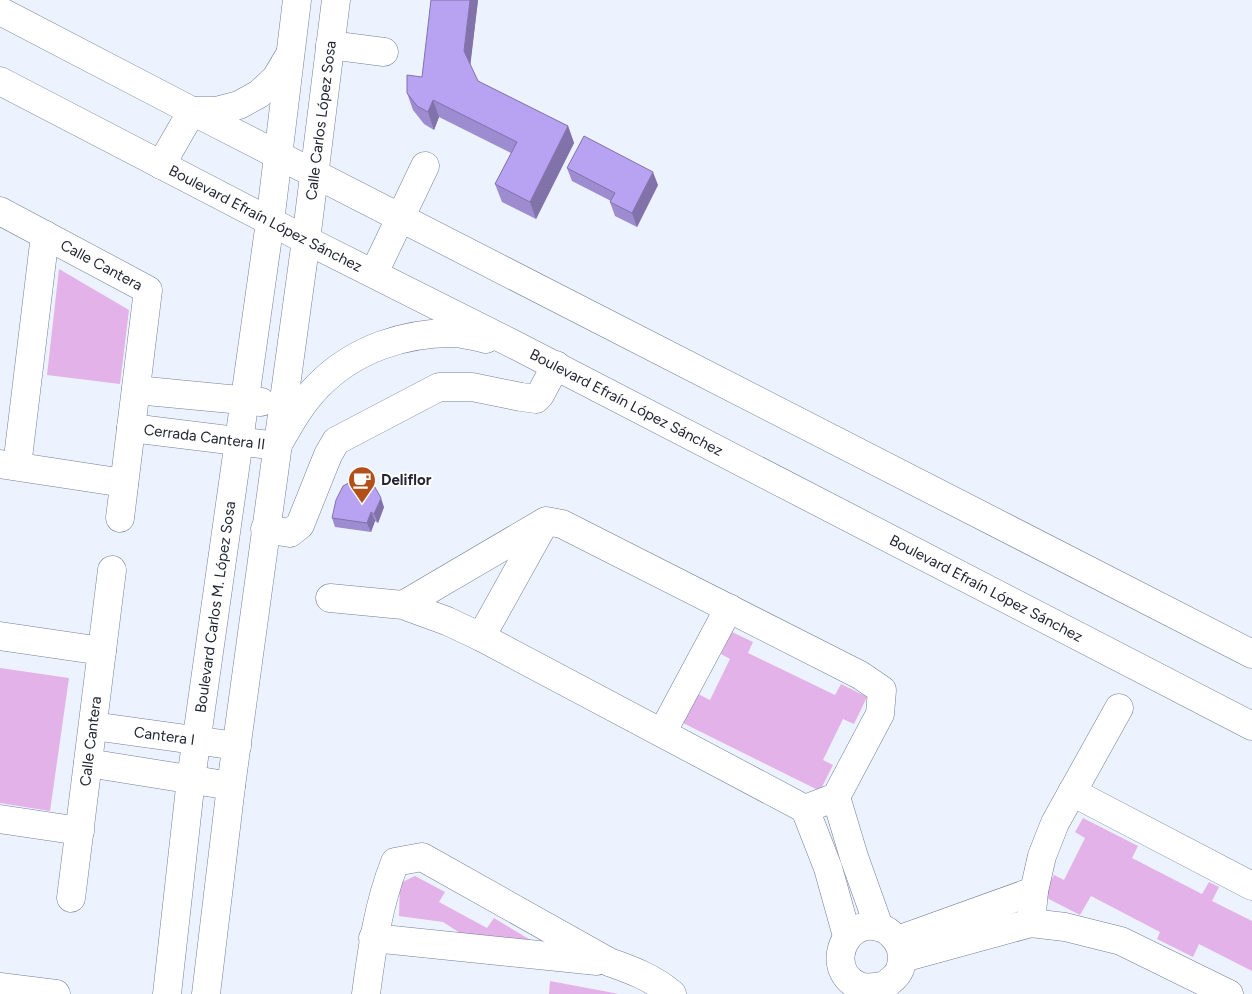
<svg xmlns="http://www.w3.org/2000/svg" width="1252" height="994" viewBox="0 0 1252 994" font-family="Figtree,sans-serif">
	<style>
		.green { fill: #e3b2e8 }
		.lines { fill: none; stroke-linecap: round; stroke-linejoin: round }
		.minor-casing { stroke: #737e9a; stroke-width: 29 }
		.minor { stroke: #fff; stroke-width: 28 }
		.wall { fill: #9e8cd0 }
		.shaded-wall { fill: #8172a9 }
		.building { fill: #b8a3f2; stroke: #8172a9 }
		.labels { text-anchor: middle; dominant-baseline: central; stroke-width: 4; stroke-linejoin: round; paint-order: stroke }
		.street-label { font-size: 15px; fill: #232733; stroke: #fff }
		.poi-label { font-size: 15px; font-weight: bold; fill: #232733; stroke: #fff; text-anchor: start }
	</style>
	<rect width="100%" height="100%" fill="#edf2ff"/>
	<!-- green -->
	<path class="green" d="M59,269l70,41 -9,74 -73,-9z
		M732,632l21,10 -5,11 87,42 6,-11 26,13 -13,27 -11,-5 -20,41 10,5 -13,26 -139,-69 15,-29 14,7 20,-41 -9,-5z
		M0,668l69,10 -19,133 -50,-8z
		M1083,818l55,28 -6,12 70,36 7,-12 10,5 -7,14 40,20v50l-53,-27 -6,13 -36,-18 3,-7 -69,-36 -11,19 -37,-19 11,-21 10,5 21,-42 -10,-6z
		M415,876l30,16 -6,10 48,26 7,-10 48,29 -76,-10 -23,-15 -44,-6 1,-33z
		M550,981l69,13h-70z"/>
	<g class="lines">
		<!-- minor casing -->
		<g class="minor-casing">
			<g id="minor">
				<path d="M0,11l192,100 1060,543"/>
				<path d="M330,45l54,7"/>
				<path id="s1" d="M0,81l306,159 211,106 735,380"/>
				<path d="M161,165l31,-54h24l23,-6 20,-11 17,-16 13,-22"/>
				<path id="s2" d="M0,211l148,79 -28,228"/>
				<path d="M374,273l51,-107"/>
				<path d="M136,390l125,12"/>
				<path id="s3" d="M131,428l146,18c12,-21 24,-43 41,-60 36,-37 87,-54 138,-53 10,1 21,4 30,6"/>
				<path d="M0,464l124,19"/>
				<path d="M17,466l28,-231"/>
				<path d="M265,529l25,4 10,-8 28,-70 8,-14 103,-54h33l49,10 15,2 4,-4 16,-30"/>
				<path d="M330,598l73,7 44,16 34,16 324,172 31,-12 44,-83 2,-24 -22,-15 -298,-151 -16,-3 -143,84"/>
				<path d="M0,636l102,15"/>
				<path d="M481,637l64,-115"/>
				<path id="s4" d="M93,726l144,20"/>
				<path d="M662,733l67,-125"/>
				<path d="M88,763l143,23"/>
				<path d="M1072,792l180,94"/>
				<path d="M836,797l18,60 25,70"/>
				<path d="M805,809l23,59 19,68"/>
				<path d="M0,819l80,12"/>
				<path id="s5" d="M71,898l41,-328"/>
				<path d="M1031,923l3,-32 8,-35 13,-33 64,-115"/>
				<path d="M373,938l224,23"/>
				<path d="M898,940l136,-49"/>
				<path d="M903,958l128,-35 34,4 56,14 108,53"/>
				<path d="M0,987l56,7"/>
				<path id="s6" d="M167,994l24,-215 79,-557 27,-222"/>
				<path id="s7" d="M206,994l25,-208 75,-546 30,-240"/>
				<path d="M366,994c6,-45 12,-89 29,-132l27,-5 187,105c23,8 44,16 63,32"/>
				<path d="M879,994c5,-13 16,-12 21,-25 4,-12 2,-23 -6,-32 -7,-8 -17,-12 -27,-11 -30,5 -37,48 -8,60 7,3 15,1 23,0"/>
			</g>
		</g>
		<!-- minor -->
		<use href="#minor" class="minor"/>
	</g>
	<!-- wall -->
	<path class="wall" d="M478,0l-8,65 8,16 90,45 6,17 -38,76 -34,-17 -7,-18 16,-31 -72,-36 -5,13 -10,-6 -11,-14 -6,-17 15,-16z
		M567,168l91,17 -21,42 -22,-11 -5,-14 1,-1 -39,-20z
		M384,507l-6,16 -3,-2 -4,11 -36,-5 -3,-9z"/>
	<!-- shaded-wall -->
	<path class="shaded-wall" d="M470,0h8l-8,68 -6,-17z
		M433,100l6,17 -5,13 -6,-18z
		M568,126l6,17 -38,76 -6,-17z
		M653,172l5,13 -21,42 -5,-14z
		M381,498l3,9 -6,16 -4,-9z
		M371,512l4,9 -4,11 -4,-9z"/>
	<!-- building -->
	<path class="building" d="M431,0h39l-6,51 14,30 90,45 -38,76 -35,-18 22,-42 -84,-42 -5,12 -11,-6 -10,-13v-18l15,2z
		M584,136l69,36 -21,41 -22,-11 5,-9 -48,-25z
		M367,473l14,25 -7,16 -3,-2 -4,11 -35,-5 4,-18 7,-14z"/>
	<!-- icons -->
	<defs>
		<g id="cafe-pin" transform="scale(1.4375)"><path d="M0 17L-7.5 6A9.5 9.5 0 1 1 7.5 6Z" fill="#b3501a" stroke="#fff"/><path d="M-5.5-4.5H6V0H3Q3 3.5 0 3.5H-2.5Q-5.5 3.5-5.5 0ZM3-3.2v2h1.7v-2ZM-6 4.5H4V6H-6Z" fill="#fff"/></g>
	</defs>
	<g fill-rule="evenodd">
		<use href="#cafe-pin" x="362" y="480"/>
	</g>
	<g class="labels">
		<!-- street labels -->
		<g class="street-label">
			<text stroke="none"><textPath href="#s7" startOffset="881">Calle Carlos López Sosa</textPath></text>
			<text stroke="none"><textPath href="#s1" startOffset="299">Boulevard Efraín López Sánchez</textPath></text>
			<text stroke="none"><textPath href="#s2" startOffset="115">Calle Cantera</textPath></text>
			<text stroke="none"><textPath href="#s1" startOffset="704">Boulevard Efraín López Sánchez</textPath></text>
			<text stroke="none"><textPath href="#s3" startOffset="74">Cerrada Cantera II</textPath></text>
			<text stroke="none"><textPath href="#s1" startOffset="1109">Boulevard Efraín López Sánchez</textPath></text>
			<text stroke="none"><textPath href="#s6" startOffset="390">Boulevard Carlos M. López Sosa</textPath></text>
			<text stroke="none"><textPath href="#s4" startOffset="72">Cantera I</textPath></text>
			<text stroke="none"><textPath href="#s5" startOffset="158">Calle Cantera</textPath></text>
		</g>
		<!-- poi labels -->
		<g class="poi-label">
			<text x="381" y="480">Deliflor</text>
		</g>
	</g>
</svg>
